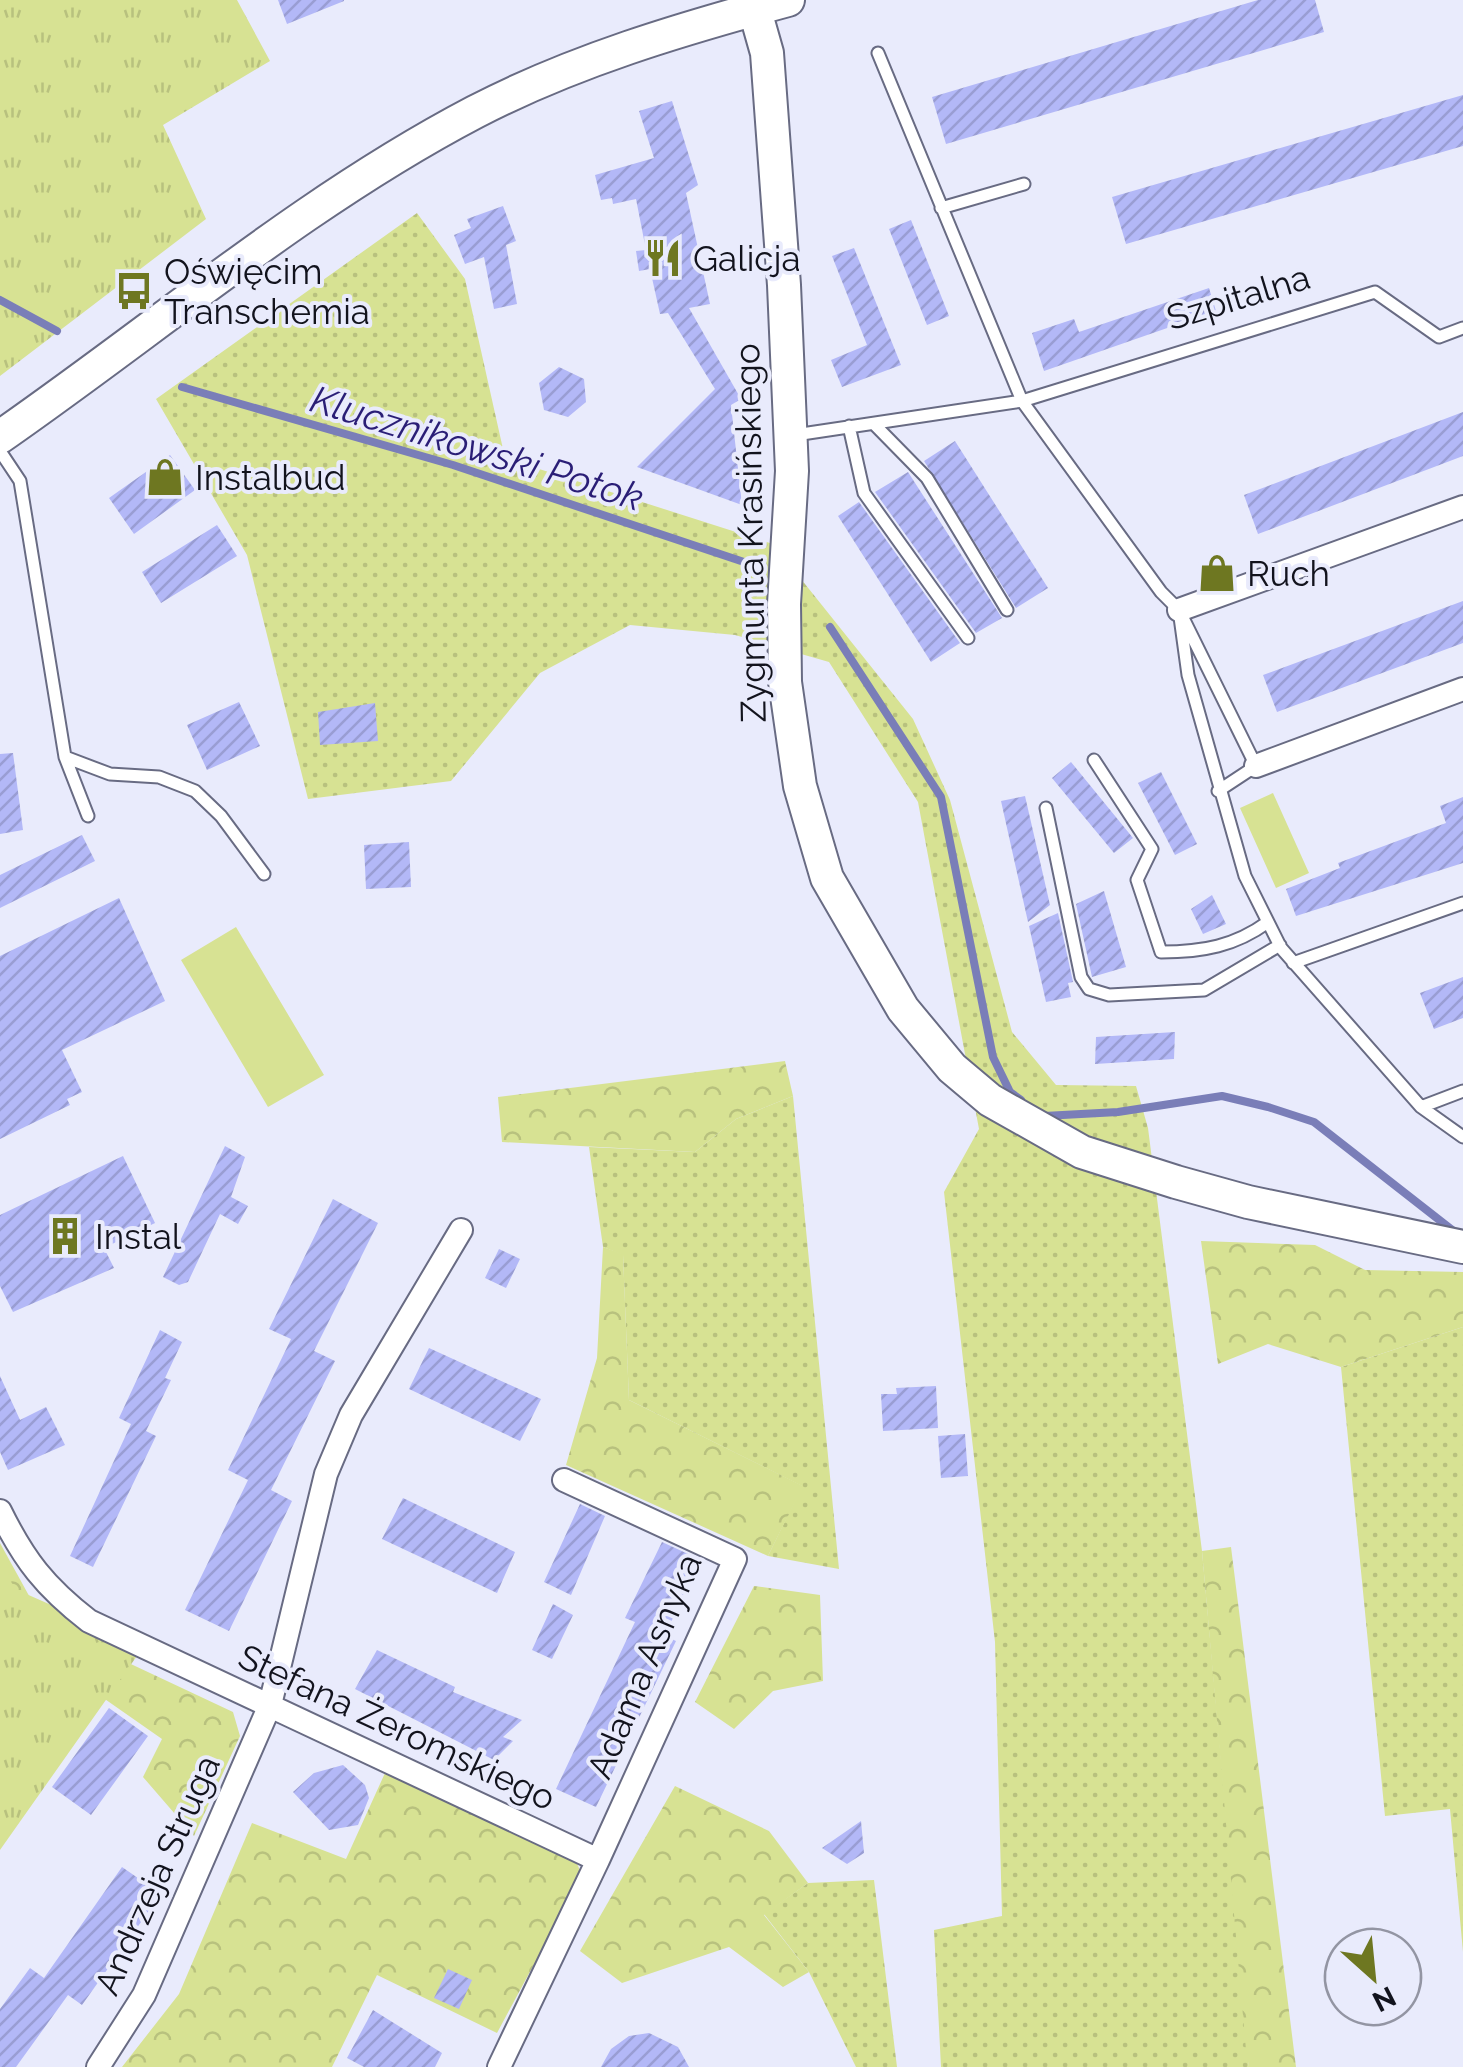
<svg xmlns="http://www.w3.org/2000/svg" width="1463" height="2067" viewBox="0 0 1463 2067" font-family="Raleway,sans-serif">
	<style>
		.grass { fill: url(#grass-dots) }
		.forest { fill: url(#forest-crowns) }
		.park { fill: url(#park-tufts) }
		.pitch { fill: #d7e293 }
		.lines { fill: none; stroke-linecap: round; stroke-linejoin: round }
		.stream { stroke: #7a7eb8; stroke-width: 8 }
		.building { fill: url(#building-hatch) }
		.lane-casing { stroke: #686b83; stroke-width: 15 }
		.street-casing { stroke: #686b83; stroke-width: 26 }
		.secondary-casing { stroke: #686b83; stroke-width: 36 }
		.lane { stroke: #fff; stroke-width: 11 }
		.street { stroke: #fff; stroke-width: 22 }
		.secondary { stroke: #fff; stroke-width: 32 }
		.labels { text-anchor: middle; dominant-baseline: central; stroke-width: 8; stroke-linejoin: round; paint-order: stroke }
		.poi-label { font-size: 35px; fill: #12131d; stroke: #e9ebfc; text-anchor: start }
		.street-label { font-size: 35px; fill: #12131d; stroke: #e9ebfc }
		.water-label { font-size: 38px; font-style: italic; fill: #2a1e76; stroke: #e9ebfc }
	</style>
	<defs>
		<pattern id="grass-dots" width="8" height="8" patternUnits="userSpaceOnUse" patternTransform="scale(2.5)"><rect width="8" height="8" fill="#d7e293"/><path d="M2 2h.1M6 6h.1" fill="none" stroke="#b8c17e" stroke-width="1.8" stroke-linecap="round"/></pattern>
		<pattern id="forest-crowns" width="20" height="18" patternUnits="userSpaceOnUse" patternTransform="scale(2.5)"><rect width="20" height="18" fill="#d7e293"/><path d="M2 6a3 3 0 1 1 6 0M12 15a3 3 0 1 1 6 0" fill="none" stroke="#b8c17e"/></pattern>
		<pattern id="park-tufts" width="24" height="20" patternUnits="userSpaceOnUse" patternTransform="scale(2.5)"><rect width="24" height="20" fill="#d7e293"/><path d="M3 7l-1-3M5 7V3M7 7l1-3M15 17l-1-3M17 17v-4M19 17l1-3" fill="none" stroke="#b8c17e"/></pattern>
		<pattern id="building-hatch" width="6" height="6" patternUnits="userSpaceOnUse" patternTransform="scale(2.5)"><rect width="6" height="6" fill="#b3b8f7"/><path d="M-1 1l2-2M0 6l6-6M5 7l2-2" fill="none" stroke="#999dd3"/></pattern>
	</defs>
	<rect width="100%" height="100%" fill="#e9ebfc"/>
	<!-- grass -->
	<path class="grass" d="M417,213l48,66 40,179 268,86 140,175 37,81 62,232 44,53 80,1 12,42 54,423 47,516h-308l-7,-137 68,-14 -7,-274 -51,-450 35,-63 -61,-327 -89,-140 -94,-27 -105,-10 -90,48 -89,108 -143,18 -61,-244 -91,-156z
		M793,1096l46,473 -71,-13 34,-70 -173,-86 -6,-145 -20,-8 -14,-100 106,5 41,-33z
		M1463,1327v625l-13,-143 -65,7 -44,-449z
		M874,1880l23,187h-41l-47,-95 -45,-58 44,-31z"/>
	<!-- forest -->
	<path class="forest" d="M785,1061l8,35 -57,23 -41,33 -193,-10 -4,-45z
		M1201,1241l114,4 50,25 98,2v55l-122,40 -73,-23 -50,20z
		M603,1247l20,7 6,146 174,86 -35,70 -202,-91 31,-107z
		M0,1543l33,60 51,39 149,70 7,24 -46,100 -51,-59 19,-38 -83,-58 -79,109z
		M1231,1547l65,520h-47l-3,-17 -44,-499z
		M754,1586l66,9 3,86 -50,10 -39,38 -39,-27z
		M385,1773l190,86 7,16 -85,158 -120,-58 -45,92h-210l57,-73 73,-171 94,36z
		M675,1786l94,45 39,52 -44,32 45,57 -26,15 -54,-40 -107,36 -42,-32z"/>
	<!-- park -->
	<path class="park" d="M0,0h237l33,61 -107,64 43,94 -206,157z
		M0,1561l15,28 129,57 -144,204z"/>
	<!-- pitch -->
	<path class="pitch" d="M1273,793l36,80 -33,15 -36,-80z
		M236,927l88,148 -56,32 -87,-147z"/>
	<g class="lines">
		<!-- stream -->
		<path class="stream" d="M0,300l57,31
			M182,387l271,78 300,100
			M830,627l111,170 52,260 17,35 11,8
			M1044,1116l74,-4 104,-16 46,11 46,15 142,111"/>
	</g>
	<!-- building -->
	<path class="building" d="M278,0h66v1l-57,23z
		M1258,0h57l9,32 -378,112 -14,-47z
		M1463,95v51l-337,98 -14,-47z
		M672,101l26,84 -12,8 24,111 -21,4 52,91 -10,6 11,100 -105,-38 78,-78 -47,-76 -8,1 -10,-45 -11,2 -3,-20 10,-1 -10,-51 -23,5 -1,-6 -11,2 -6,-25 59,-17 -15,-47z
		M503,206l13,35 -10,4 11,59 -23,5 -10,-52 -19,7 -11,-29 17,-7 -4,-9z
		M911,220l38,96 -22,9 -38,-96z
		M854,248l47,117 -59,22 -11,-27 36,-15 -35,-89z
		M1209,288l7,23 -172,60 -12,-38 42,-14 5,13z
		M559,367l25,12 2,23 -18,15 -24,-7 -5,-27z
		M1463,412v44l-205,78 -14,-39z
		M955,441l93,147 -32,20 -92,-147z
		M170,455l25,35 -61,44 -25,-36z
		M908,472l94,146 -26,15 -101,-141z
		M859,502l101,141 -29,19 -93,-146z
		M217,525l20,31 -76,47 -19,-31z
		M1463,601v42l-186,69 -14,-37z
		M239,702l21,44 -53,24 -20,-45z
		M375,703l3,38 -58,4 -2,-33z
		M13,753l10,77 -23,4v-80z
		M1071,762l62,76 -19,15 -62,-75z
		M1161,772l36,72 -22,11 -37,-72z
		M1025,796l25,109 -22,17 -27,-121z
		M1463,797v66l-167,53 -10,-27 54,-21 -2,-5 108,-40 -6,-17z
		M82,835l13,26 -95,47v-33z
		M409,842l2,45 -45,2 -2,-44z
		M1104,891l22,76 -34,10 -16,-73z
		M1212,895l14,29 -23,10 -12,-25z
		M119,898l46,103 -103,49 20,42 -15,7 3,6 -70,34v-183z
		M1058,913l15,69 -5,1 3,14 -25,5 -17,-76z
		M1463,977v41l-29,11 -14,-36z
		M1175,1032l-1,27 -79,5 1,-27z
		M225,1146l20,11 -14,40 17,9 -10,18 -18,-10 -32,68 -9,3 -16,-8z
		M123,1156l32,67 -51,25 10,20 -101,44 -13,-26v-71z
		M333,1199l45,24 -64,128 21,10 -64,129 21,11 -63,130 -44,-21 63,-130 -20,-10 63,-131 -22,-10z
		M499,1249l21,10 -14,29 -21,-10z
		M160,1330l22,12 -17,36 6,2 -25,51 10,5 -63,131 -23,-11 61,-132 -12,-6z
		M429,1348l112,51 -21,42 -111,-52z
		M0,1376l20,44 26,-13 19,38 -57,25 -8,-18z
		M936,1386l2,42 -55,3 -2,-37h16l-1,-6z
		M965,1434l3,42 -27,2 -3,-42z
		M403,1498l112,54 -18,41 -115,-54z
		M580,1504l25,12 -34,79 -27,-13z
		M662,1542l37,17 -34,77 11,5 -80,166 -40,-18 79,-167 -10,-4z
		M553,1604l20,11 -21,44 -20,-9z
		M377,1650l78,37 -2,5 69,28 -19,17 10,4 -19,19 -139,-71z
		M109,1708l39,28 -57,79 -39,-28z
		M343,1765l22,20 4,13 -11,27 -29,5 -36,-38 21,-19z
		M861,1821l3,32 -17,11 -25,-16z
		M122,1867l39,27 -79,111 -14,-10 -52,72h-16v-58l30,-41 14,10z
		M448,1969l24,11 -13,29 -25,-11z
		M373,2010l69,43 -7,14h-71l-17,-9z
		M649,2033l29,14 11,20h-88l10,-18 18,-13z"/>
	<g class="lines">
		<!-- lane casing -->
		<g class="lane-casing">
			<path id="lane" d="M878,53l144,348 139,191 18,18 9,65 57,201 36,72 140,159 42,30
				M941,208l83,-24
				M874,424l53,54 80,132
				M849,426l15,67 104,145
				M795,435l227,-34 353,-109 64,45 24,-9
				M0,451l20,30 45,276 23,59
				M1183,618l73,148 -38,25
				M65,757l45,17 49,3 36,14 26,25 43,58
				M1094,760l58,89 -15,31 24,72c42,0 74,-6 107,-30
				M1046,808l35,169 8,12 20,6 95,-5 76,-45
				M1293,963l170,-60
				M1421,1107l42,-16"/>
		</g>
		<!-- street casing -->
		<g class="street-casing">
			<path id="street" d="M1179,610l284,-103
				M1256,766l207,-77
				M564,1480l171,79 -137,301
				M0,1511c24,49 45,76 89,110l509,239 -99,207
				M98,2067l46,-72 126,-290 56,-231 25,-59 110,-185"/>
		</g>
		<!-- secondary casing -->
		<g class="secondary-casing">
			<path id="secondary" d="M752,0l15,53 17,232 8,186 -8,133 1,78 15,104 27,92 76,131 49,59 38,32 92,52 94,30 72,20 215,45
				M0,437c157,-109 305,-236 475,-325 98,-51 206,-83 313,-112"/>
		</g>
		<!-- lane -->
		<use href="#lane" class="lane"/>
		<!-- street -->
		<use href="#street" class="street"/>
		<!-- secondary -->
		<use href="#secondary" class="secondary"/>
	</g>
	<!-- icons -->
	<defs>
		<g id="restaurant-bare" transform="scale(3)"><path d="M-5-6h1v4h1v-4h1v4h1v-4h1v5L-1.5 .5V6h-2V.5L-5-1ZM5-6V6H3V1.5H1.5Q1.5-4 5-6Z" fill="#6e7721" stroke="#e9ebfc" stroke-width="2.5" paint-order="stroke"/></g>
		<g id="bus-bare" transform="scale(3)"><path d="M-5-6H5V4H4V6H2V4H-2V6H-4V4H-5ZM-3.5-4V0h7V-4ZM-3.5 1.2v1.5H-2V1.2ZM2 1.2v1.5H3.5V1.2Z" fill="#6e7721" stroke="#e9ebfc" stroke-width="2.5" paint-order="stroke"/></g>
		<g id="shop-bare" transform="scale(3)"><path d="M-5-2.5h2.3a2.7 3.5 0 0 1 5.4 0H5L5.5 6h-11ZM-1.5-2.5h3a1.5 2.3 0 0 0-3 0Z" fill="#6e7721" stroke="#e9ebfc" stroke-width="2.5" paint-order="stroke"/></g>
		<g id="building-bare" transform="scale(3)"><path d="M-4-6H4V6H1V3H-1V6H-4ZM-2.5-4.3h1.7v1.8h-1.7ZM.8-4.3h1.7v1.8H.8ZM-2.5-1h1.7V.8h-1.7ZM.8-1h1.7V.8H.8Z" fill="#6e7721" stroke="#e9ebfc" stroke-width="2.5" paint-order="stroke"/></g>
	</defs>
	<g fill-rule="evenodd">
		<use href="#restaurant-bare" x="663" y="258"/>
		<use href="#bus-bare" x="134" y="291"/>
		<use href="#shop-bare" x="165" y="477"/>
		<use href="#shop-bare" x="1217" y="573"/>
		<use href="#building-bare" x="65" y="1236"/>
	</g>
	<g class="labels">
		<!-- poi labels -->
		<g class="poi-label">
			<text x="693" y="258">Galicja</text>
			<text x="164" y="271">Oświęcim<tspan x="164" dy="40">Transchemia</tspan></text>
			<text x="195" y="477">Instalbud</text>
			<text x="1247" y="573">Ruch</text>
			<text x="95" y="1236">Instal</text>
		</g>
		<!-- street labels -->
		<g class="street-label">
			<text transform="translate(1238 297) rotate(-17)">Szpitalna</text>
			<text transform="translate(750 533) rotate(-91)">Zygmunta Krasińskiego</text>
			<text transform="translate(644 1666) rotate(-67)">Adama Asnyka</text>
			<text transform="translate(397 1727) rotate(25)">Stefana Żeromskiego</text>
			<text transform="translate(157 1875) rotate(-66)">Andrzeja Struga</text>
		</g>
		<!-- water labels -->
		<g class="water-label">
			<text transform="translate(477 448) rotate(17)">Klucznikowski Potok</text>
		</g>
	</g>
	<!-- north arrow -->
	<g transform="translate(1373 1977) rotate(153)"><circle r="48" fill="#e9ebfc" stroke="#9395a3" stroke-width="2.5"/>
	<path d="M0-8L18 38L0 25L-18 38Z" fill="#6e7721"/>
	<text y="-15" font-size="28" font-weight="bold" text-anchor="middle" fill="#12131d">N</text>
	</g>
</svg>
